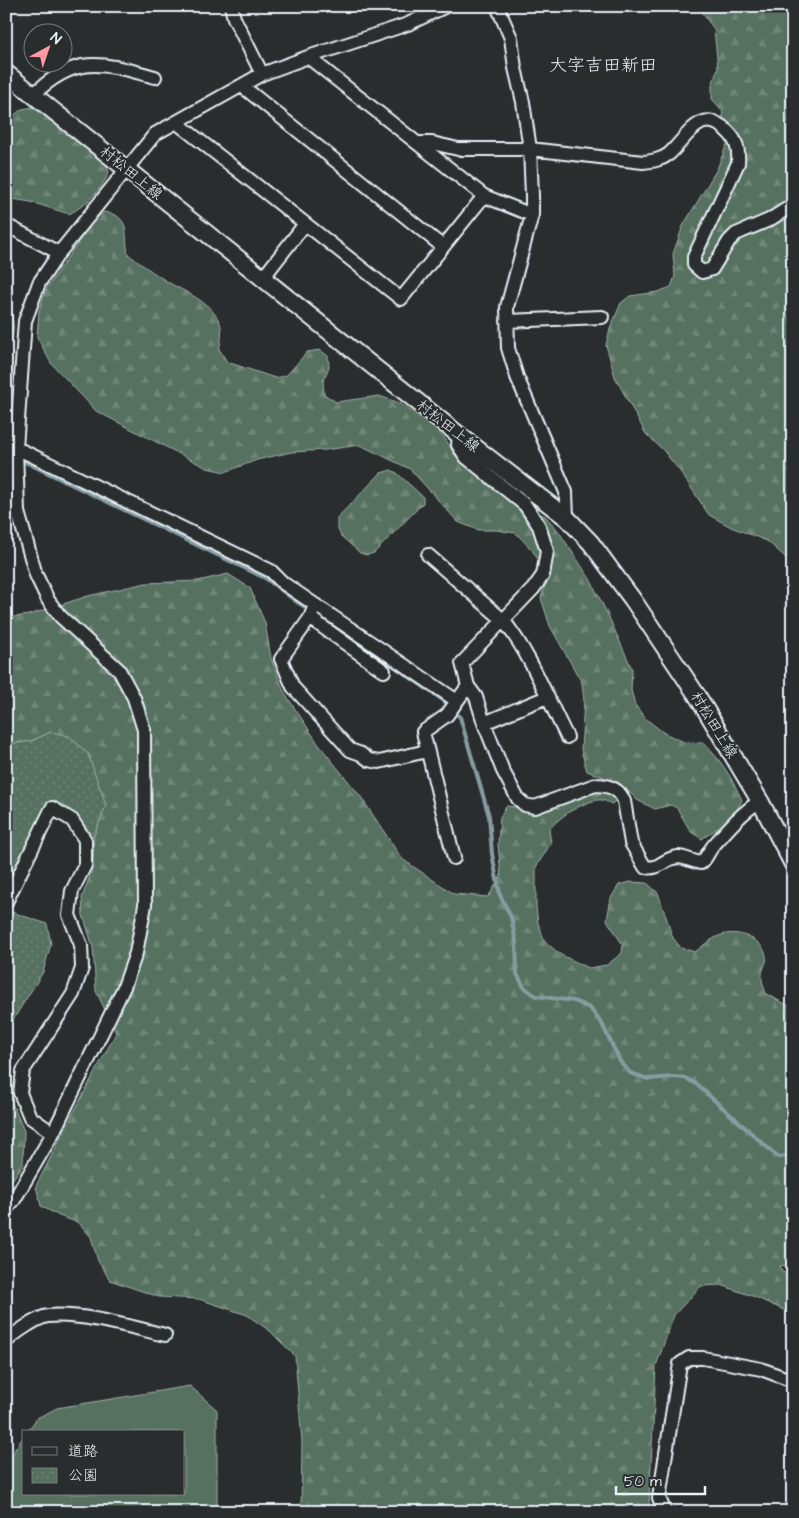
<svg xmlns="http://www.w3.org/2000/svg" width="799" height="1518" viewBox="0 0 799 1518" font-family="'Architects Daughter','Klee One',sans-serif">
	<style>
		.forest { fill: url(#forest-firs); stroke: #a0b1ac }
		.park { fill: url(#park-dots); stroke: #a0b1ac }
		.pitch { fill: #57715f; stroke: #a0b1ac }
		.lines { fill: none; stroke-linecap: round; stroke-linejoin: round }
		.stream { stroke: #879ca2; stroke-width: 4 }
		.minor-casing { stroke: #e8f1f8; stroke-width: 16 }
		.major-casing { stroke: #e8f1f8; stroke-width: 20 }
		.minor { stroke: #2a2d2e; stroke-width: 12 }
		.major { stroke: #2a2d2e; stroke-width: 16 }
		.labels { text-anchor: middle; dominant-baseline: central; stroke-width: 4; stroke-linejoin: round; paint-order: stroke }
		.street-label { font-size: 15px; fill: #e8f1f8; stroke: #2a2d2e }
		.quarter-label { font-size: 18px; fill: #e8f1f8; stroke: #2a2d2e }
	</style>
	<defs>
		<pattern id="forest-firs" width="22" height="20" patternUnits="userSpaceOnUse" patternTransform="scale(1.25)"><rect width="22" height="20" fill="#57715f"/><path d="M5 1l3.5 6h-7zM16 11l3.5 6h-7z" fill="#6f8677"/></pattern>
		<pattern id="park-dots" width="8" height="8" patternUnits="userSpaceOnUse" patternTransform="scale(1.25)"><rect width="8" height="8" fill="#57715f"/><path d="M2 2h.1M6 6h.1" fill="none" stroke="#6f8677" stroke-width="1.8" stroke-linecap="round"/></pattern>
	</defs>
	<rect width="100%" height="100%" fill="#2a2d2e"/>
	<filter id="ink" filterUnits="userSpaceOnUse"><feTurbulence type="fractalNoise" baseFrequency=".02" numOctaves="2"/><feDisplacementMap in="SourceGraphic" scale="10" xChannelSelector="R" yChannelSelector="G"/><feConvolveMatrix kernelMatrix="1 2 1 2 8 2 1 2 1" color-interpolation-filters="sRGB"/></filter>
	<g filter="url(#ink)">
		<!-- forest -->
		<path class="forest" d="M697,6h96v558l-26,-23 -36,-14 -22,-12 -27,-41 -19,-24 -17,-16 -31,-57 -9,-32 4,-16 11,-26 9,-7 28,-4 13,-5 4,-11 -2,-22 10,-28 34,-57 10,-25 -5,-34 -10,-11v-14l6,-17 -4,-39z
			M34,107l72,57 3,8c-6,17 -24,34 -40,42l-38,-12 -25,-4v-82h7l9,-7z
			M104,212c28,4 20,22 24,42 12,10 25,18 38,27 18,11 45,20 54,42 3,9 1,18 -1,26l8,13 48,16 12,-3 20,-23 13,-2 8,6 1,11 -6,14 1,13 12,8 43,-6 21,7 36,26 10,11 9,15 55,46 35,15 12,13 33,50 17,34 25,56 -1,21 4,15 11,14 18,14 20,9 20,1c18,19 27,33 38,57l-9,17 -31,22 -11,-7 -14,-24 -6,-3 -16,4 -18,-9 -17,-17 -33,-12 -6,-21 3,-49 -2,-18 -32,-57 -9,-28 7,-23 -16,-25 -16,-17 -20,-3h-18l-20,-8 -48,-53 -50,-24 -35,5 -34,2 -34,8 -32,12 -18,-4 -111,-57 -45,-48 -14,-26 2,-26 7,-22 47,-68z
			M6,298c6,15 13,37 0,50z
			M391,470l6,3 26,24v6l-49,50 -7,2 -7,-2 -19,-17 -4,-9v-9l44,-45z
			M228,574l22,14 15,35 6,35 13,34 35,53 42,52 41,62 52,35 34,3 13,-21 -3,-32 2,-27 6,-11 9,1 17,8 63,-26 17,4 4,7 -4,4c-5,-2 -10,-5 -15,-4 -16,3 -39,17 -48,30l2,13 -15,24v40l2,16 7,19 16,13 28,13 18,-3 15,-12 1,-8 -16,-25 4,-22 8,-13 12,-3 16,1 11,10 15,45 8,10 14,4c9,-7 19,-16 31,-18 15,-3 37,6 40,22 2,7 -4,12 -4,19 -1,6 3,14 4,19l27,14v256l-13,2 2,6 11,4v38l-38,-17 -34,-12 -20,1 -27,29 -18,51 -7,138 -3,8h-345l1,-70 -7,-86 -25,-25 -23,-16 -48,-16 -40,-2 -49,-17 -12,-19 -7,-24 -12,-14 -20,-7 -18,-10 -5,-20 33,-65 47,-88 -20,-42 -3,-44 -10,-32 -1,-17 11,-31 1,-32 12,-30 -55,-73 -20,9 -25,4v-127l23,-3 59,-19 58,-13 52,-2z
			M6,1089l18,42 -1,34 -17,23z"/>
		<!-- park -->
		<path class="park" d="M51,732l18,4 19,18 18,51 -12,30 -9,5 -33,-32 -46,94v-157l25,-4z
			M6,910l41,14 4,20 -8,28 -37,59z"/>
		<!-- pitch -->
		<path class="pitch" d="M190,1386l27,24v102h-209l1,-46 6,-17 9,-13v58h160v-62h-157l10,-14 20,-10z"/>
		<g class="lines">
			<!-- stream -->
			<path class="stream" d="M19,459l246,119 32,24 30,18
				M333,624l110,76 17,17 29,99 3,38 8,41 11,22 5,25 1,32 7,13 12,9 38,5 16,7 11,14 19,39 10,12 18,6 26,-2 11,1 10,5 83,74 11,-1 4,-3"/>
			<!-- minor casing -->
			<g class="minor-casing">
				<path id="minor" d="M231,6l3,12 28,56
					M497,6l14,32 4,30 8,34 7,47 2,46v20l-25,92 1,41 9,29 49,115 1,26
					M242,86l200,160
					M33,95c43,-42 70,-32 122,-18
					M176,122l225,177 83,-103 -176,-139
					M417,143h15l26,6h72l113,13c10,-1 18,-2 26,-8 18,-16 32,-49 58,-23 10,9 12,19 11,32l-44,94v8l8,7 10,-3 17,-28 7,-7 33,-14 24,-15
					M484,196l48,19
					M6,225l53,28
					M262,279l43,-55
					M507,321l95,-4
					M6,443l265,128 12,12 174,118 11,-15 -6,-23 71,-74 10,-14 4,-24 -8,-25 -14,-21 -59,-48 -8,-12 1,-10
					M428,555l75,65c28,35 44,78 64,117
					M315,605l-5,13 -29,41 12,28 57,63 11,4 8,6 10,2 48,-11
					M310,618l74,53
					M468,686l8,11 8,26 19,48 15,28 7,6 10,2 60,-22c13,0 24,3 29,16l7,42 14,24c16,3 18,-9 33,-10 7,0 15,5 23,6 6,-5 7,-11 12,-17 14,-16 28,-33 47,-45
					M484,723l63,-26
					M454,858l-31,-126 24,-17 10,-14
					M6,902l46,-94 20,12 13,20v25l-13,26 -3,24 12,30 1,23 -9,26 -50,77 -3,22 10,24 23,16
					M6,1209l8,-9 39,-67 71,-146 12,-34 9,-48 -1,-175 -10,-32 -15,-28 -59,-54 -12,-16 -12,-25 -18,-63 -2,-64 9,-127 14,-38 20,-30 96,-119 107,-60 46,-17 100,-33 38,-18
					M6,1342c7,-8 32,-25 42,-26 36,-3 82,11 117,19
					M665,1512l-6,-14 21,-134 9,-6h14l58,11 32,12"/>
			</g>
			<!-- major casing -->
			<g class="major-casing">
				<path id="major" d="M6,73l453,362 108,83 24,25 42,57 65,97 62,104 33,63"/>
			</g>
			<!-- minor -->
			<use href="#minor" class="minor"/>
			<!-- major -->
			<use href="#major" class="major"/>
		</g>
	</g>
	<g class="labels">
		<!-- street labels -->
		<g class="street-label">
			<text transform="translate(131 173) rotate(39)">村松田上線</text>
			<text transform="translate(448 426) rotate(38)">村松田上線</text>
			<text transform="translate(714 725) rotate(59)">村松田上線</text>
		</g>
		<!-- quarter labels -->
		<g class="quarter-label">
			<text x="603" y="65">大字吉田新田</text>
		</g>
	</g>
	<!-- margin -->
	<rect width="799" height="1518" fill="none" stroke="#2a2d2e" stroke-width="25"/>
	<rect x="12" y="12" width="774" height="1493" fill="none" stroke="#e8f1f8" stroke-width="2" filter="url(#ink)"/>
	<!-- legend -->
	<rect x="22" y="1430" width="162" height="65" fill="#2a2d2e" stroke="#767b7f"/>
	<rect x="32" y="1447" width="25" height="8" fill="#2a2d2e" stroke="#767b7f"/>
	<text x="68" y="1456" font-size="15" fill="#e8f1f8">道路</text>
	<rect x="32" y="1468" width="25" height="15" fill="url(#park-dots)" stroke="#767b7f"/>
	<text x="68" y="1480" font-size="15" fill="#e8f1f8">公園</text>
	<!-- north arrow -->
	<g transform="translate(48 48) rotate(40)"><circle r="24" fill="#2a2d2e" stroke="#767b7f"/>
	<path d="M0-4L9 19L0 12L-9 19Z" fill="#ff9aa2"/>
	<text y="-8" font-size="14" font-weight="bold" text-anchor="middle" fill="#e8f1f8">N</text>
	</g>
	<!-- scale -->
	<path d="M616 1486v8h89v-8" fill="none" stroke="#e8f1f8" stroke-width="2.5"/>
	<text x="624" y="1486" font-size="15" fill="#e8f1f8" stroke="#2a2d2e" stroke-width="4" paint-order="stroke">50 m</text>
</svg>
